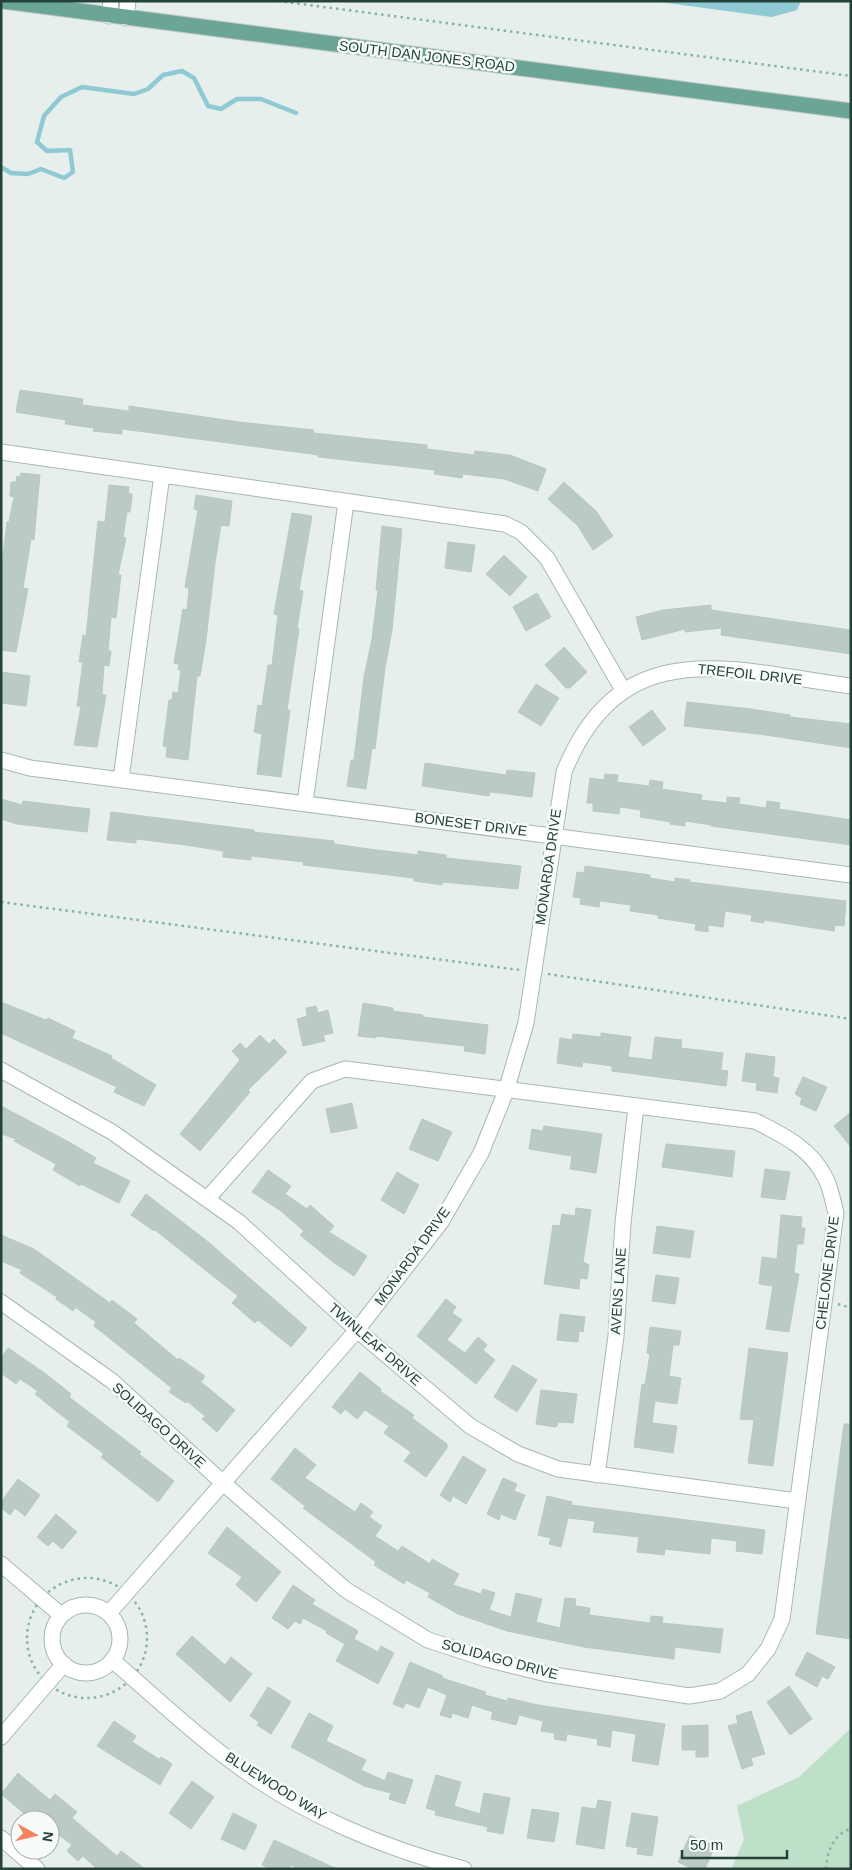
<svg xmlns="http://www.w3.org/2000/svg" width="852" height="1870" viewBox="0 0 852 1870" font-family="Arial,sans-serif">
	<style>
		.green { fill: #bfe0c8 }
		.water { fill: #8ec9d4 }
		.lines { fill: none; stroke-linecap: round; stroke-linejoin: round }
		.stream { stroke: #8ec9d4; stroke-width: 4.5 }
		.building { fill: #bbcac4; stroke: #b8c9c2 }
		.street-casing { stroke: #a8b8b2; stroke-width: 17 }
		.primary-casing { stroke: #c2cac8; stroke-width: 17 }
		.path { stroke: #86b3a5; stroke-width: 2.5; stroke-dasharray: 2.5 4; stroke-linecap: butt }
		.street { stroke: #fff; stroke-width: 15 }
		.primary { stroke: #6aa596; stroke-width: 15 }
		.labels { text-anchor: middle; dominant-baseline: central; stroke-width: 5; stroke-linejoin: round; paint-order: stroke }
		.street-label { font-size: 14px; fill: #24423a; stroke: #f7fbf9 }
	</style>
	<rect width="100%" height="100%" fill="#e6efeb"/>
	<!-- green -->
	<path class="green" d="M851,1728v141h-120l13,-29 -7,-34 62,-29z"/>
	<!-- water -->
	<path class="water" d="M652,1h149l-4,9 -25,7z"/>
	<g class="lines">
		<!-- stream -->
		<path class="stream" d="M1,167l10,6 17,1 13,-5 23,9 9,-6 -3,-22 -23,1 -10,-9 7,-26 17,-19 21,-10 52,7 14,-5 15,-14 19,-4 12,7 14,28 13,3 16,-10h24l35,14"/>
	</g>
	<!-- building -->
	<path class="building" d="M20,390l63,9 -1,6 47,6v-5l110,16 75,8 -1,3 114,12v4l47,6 1,-4 35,4 36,14 -8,22 -34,-12 -41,-5 -1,4 -28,-4 1,-4 -117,-13 1,-2 -197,-26v5l-29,-3 1,-3 -29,-4 1,-4 -50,-8z
		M21,473l19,2 -6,65 -3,-1 -8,49 5,1 -12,63 -15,-2v-76l6,-52h2l5,-25 -4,-1 1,-14h5l1,-6 3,1z
		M564,482l32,29 17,25 -20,14 -15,-24 -30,-27z
		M109,485l20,2 -1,6 4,1v4l-2,14h-3l-4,25 3,1 -8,37h3l-5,43 -5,-1 -3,34h3l-2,15 -5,-1 -2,30h4l-9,52 -23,-2 7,-39h-4l6,-44h-4l4,-27 3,1 12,-115 7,1z
		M196,495l36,6 -3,25 -8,-1 -6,38 -9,77 -6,36h-3l-9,84 -22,-3 1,-10 -4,-1 6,-46h3l1,-8 5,1 3,-23h-3l1,-6 -5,-1 9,-54 4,1 2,-22 -4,-1 13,-77 -4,-1z
		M292,513l20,3 -13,74 4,1 -6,38h2l-12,81h3l-9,67 -24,-3 5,-40 -8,-2 4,-27 4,1 6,-41h4l6,-50 -4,-1z
		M382,526l20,3 -10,101 -7,38 -10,81 -3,-1 -6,41 -19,-3 4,-26h3l10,-83 8,-38 6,-49h-2z
		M448,542l27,3 -4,27 -26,-4z
		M504,555l23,22 -17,19 -24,-22z
		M537,593l14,24 -25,14 -13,-24z
		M711,605v5l140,20v24l-130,-19 1,-7 -37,4v-3l-43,11 -6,-23 27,-7z
		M564,647l23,25 -17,16h-4l-21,-23z
		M1,672l29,4 -4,30 -25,-3z
		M536,684l23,14 -18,28 -23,-14z
		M687,702l64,7 39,6v2l61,7v24l-92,-14 -75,-8z
		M652,710l14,19 -23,17 -14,-19z
		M425,763l81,12 1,-5 28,3 -3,24 -42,-5 -1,4 -67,-10z
		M605,774l13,1 -1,7 32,4 1,-6 13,2 -1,7 40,6 -1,5 26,3v-6l13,1 -1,6 27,4 1,-7 13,2 -1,6 72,11v25l-140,-19v-1l-26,-4v5l-15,-2 1,-2 -31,-5 1,-7 -21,-3 -1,7 -26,-3v-8h-6l3,-25 14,2z
		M1,799l21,6 1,-4 67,8 -3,23 -70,-8 -16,-5z
		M111,812l143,18v2l80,9v3l35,5 49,6v-4l28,4v3l75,8 -3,23 -76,-7v3l-28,-4v-3l-111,-13 1,-3 -53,-6v4l-28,-3v-6l-37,-6 -50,-6v4l-29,-3z
		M585,866l65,9v3l25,4v-4l15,2 -1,2 157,19 -2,25 -9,-1 -1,6 -70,-11v3l-13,-2 1,-6 -27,-4 -2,16 -15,-2v7l-13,-2 1,-6 -38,-6v-3l-28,-4 1,-6 -31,-4 -1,6 -19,-3 1,-6 -8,-1 4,-25 7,1z
		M1,1002l45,18 2,-2 27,13 -3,7 40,18 -1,2 45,27 -12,21 -30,-14 3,-5 -116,-54z
		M363,1003l30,5v3l30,4v2l65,8 -3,29 -21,-3 1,-5 -89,-10v2l-18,-2z
		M316,1006l2,7 10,-3 5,23 -10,2 2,6 -22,5 -6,-27 10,-3 -1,-8z
		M601,1033l30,4 -3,20 24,3 3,-23 27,3 -1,8 42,5 -2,17 7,1 -2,15 -114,-15v-5l-29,-4 -1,5 -25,-4 3,-25 12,2 1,-6 28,3z
		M260,1035l9,9 5,-5 13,13 -39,38 2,2 -50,59 -20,-17 60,-74 -8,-9 8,-8 6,6z
		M746,1053l29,4 -2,20 6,1 -2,15 -21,-3 1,-7 -15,-2z
		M803,1077l24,10 -11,24 -16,-7 2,-6 -7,-4z
		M352,1103l5,25 -26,5 -5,-24z
		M1,1106l68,36 27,16 -3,5 37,18 -11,22 -38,-19 -1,2 -27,-16 3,-6 -42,-23 2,-2 -15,-5z
		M851,1112v35l-17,-21z
		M422,1119l30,13 -14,29 -29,-12z
		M544,1126l58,8 -6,39 -26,-4 2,-13 -43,-7 3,-20 11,2z
		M666,1144l69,7 -3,26 -70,-10z
		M765,1169l25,3 -5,28 -24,-3z
		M268,1170l23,16 -6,8 22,15 3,-4 24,21 -5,6 38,24 -13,20 -21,-14 -33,-27 4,-4 -23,-20 -29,-19z
		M397,1172l22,13 -15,29 -23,-14z
		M146,1194l61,47 100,87 -16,19 -33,-27 -3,3 -23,-20 6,-7 -83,-66 -1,1 -23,-16z
		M576,1208l15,2 -8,52 6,3 -2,14 -7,-1 -1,11 -35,-5 9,-59 7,1 2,-12 13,2z
		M781,1215l21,2 -1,11h4l-2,16h-6l-3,29 5,1 -10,58 -23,-3 7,-43 -14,-2 3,-27 15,2z
		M657,1226l37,5 -4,27 -37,-5z
		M1,1235l33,14 76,54 2,-3 25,19 -3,4 44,37 1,-2 26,18 -4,6 34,28 -18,22 -15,-13 3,-3 -18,-15 -1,2 -17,-11 3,-4 -78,-62 2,-4 -21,-15 -2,4 -17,-12 1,-2 -37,-24 2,-3 -21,-9z
		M656,1275l23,3 -4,26 -23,-3z
		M446,1299l10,8 -4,6 10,7 -15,20 18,13 13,-16 9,8 -4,5 12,10 -19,24 -59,-48z
		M560,1314l25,3 -2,15 -4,-1 -1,11 -21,-2z
		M650,1327l31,4 -2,14h-6l-4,31 12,2 -4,26 -22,-3 -3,22 25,3 -4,27 -39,-6 8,-63 3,1 5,-31 -3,-1z
		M8,1348l38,26 25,20 -2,3 72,55 -2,2 35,27 -16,21 -57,-45 3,-3 -37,-28 3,-4 -35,-28 3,-3 -18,-12 -4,5 -15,-11v-15z
		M749,1348l39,5 -15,113 -25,-3 6,-43 -14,-1z
		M513,1365l24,15 -20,32 -23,-15z
		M360,1372l21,17 -1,2 34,24 -2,3 35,26v4l-21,29 -22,-16 7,-9 -27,-19 5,-7 -24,-16 -8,9 -12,-10 -4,5 -9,-7z
		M541,1390l36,4 -4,29 -15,-1 -1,4 -2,1 -19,-3z
		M844,1424h7v215l-35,-5z
		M295,1448l21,17 -11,13 50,34 6,-9 12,9 -4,5 13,9 -7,10 23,15 4,-5 28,18 2,-5 27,15 -6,11 28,9 2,-5 12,4 -6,17 22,7 5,-24 26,6 -6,23 24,6 5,-30 11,1 -1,7 15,2 -1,7 61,8 1,-7 12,1 -1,6 61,6 -3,24 -45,-6 -1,12 -90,-12 -77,-16 -49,-17 -30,-17 2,-4 -24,-13 -2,4 -30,-19 2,-3 -73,-54 2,-2 -34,-27z
		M463,1456l23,14 -20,34 -13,-8 -3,6 -10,-7z
		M503,1478l14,6 -3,7 11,4 -10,25 -14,-6 -2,6 -12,-6z
		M18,1479l22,16 -15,21 -10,-8 -5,7 -9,-7v-6z
		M547,1496l25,6 -1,3 194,25 -3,24 -26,-3 1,-10 -26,-3 -1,16 -45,-5 -1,6 -27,-3 2,-15 -46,-5 2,-11 -27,-3 -7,29 -12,-3 2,-6 -13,-3z
		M56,1514l21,18 -15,17 -9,-8 -5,5 -11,-9z
		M227,1527l54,45 -25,30 -20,-17 6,-8 -34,-24z
		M293,1585l22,15 -3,4 46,27 -4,8 24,13 3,-6 13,7 -16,31 -42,-23 9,-17 -19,-11 1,-2 -24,-13 -3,6 -5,-3 -7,8 -16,-11z
		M192,1636l33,29 6,-8 21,17 -22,28 -54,-48z
		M807,1652l28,15 -7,12 -6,-3 -5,11 -22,-12z
		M410,1662l33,14 -1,2 44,14 -1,3 22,6 1,-3 30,7 127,19 -7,41 -26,-4 4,-27 -24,-4 -2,17 -13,-2 1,-6 -31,-5 -1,7 -12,-2 1,-6 -14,-2 2,-10 -24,-6 -3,10 -25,-6 2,-7 -21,-7 -4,13 -16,-5 -1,5 -11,-3 7,-20 -19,-8 -9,21 -13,-5 -3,5 -10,-4z
		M789,1686l23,33 -22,16 -23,-33z
		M268,1687l23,15 -20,32 -14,-9 2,-3 -9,-6z
		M751,1711l14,43 -14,4 2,7 -11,4 -14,-43 10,-3 -2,-7z
		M309,1713l24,13 -7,15 40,19 -5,10 24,11 3,-9 25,8 -8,24 -16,-5 2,-6 -27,-7 -73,-39z
		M114,1721l22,15 -4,6 27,17 2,-2 11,7 -12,21 -63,-39z
		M708,1725v32h-12v-7h-14v-24z
		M18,1773l32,27 5,-6 22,18 -5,6 45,38 4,-5 24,18h-48l-14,-13 -5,5 -11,-10 5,-6 -22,-17v-8h-18l-31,-26z
		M436,1775l25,7 -7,24 26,8 4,-21 26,5 -7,36 -16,-3 1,-4 -53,-12 1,-4 -10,-3z
		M192,1781l22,16 -23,32 -22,-16z
		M598,1800l13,2 -7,47 -28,-5 6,-37 14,2z
		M532,1809l27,4 -5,29 -27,-4z
		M233,1813l24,12 -12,25 -24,-11z
		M632,1813l26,4 -6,39 -15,-2 1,-6 -12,-2z
		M690,1835l25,11 -10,23h-12l-15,-7z
		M274,1840l63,29h-38l-8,-4 -1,4h-19l-9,-4z"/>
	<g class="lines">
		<!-- street casing -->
		<g class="street-casing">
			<path id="street" d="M109,16l2,-15
				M126,18l2,-17
				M1,452l504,72 16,8 26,26 76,132
				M1,760l29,8 821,107
				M121,779l41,-304
				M305,803l41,-301
				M1,1070l111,62 127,90 118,108 113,96 48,28 40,15 239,32
				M1,1302l111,79 110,101 124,108 82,50 58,19 61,15 142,22 31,-5 28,-17 20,-25 14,-30 54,-406c-3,-11 -5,-24 -10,-34 -14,-30 -43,-44 -71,-58l-410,-52 -33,12 -105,118
				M597,1475l19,-139 7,-113 13,-117
				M1,1564l60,51
				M52 1639a34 34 0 1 1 68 0a34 34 0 1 1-68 0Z
				M109,1613l248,-283 84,-108 40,-69 25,-62 20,-68 38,-251c57,-141 167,-102 287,-86
				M112,1660c40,34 79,72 122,103 66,50 151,86 230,106
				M1,1737l63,-73
				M1,1838l36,31"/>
		</g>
		<!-- primary casing -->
		<g class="primary-casing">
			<path id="primary" d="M3,1l848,110"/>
		</g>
		<!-- path -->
		<path class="path" d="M278,1l573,75
			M1,902l519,68
			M548,974l303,45
			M838,1304l13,4
			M27 1638a60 60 0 1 1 120 0a60 60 0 1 1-120 0Z
			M826,1869c1,-17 7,-35 25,-40"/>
		<!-- street -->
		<use href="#street" class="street"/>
		<!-- primary -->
		<use href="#primary" class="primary"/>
	</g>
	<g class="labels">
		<!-- street labels -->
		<g class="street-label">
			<text transform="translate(427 56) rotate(7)">SOUTH DAN JONES ROAD</text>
			<text transform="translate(750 674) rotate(6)">TREFOIL DRIVE</text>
			<text transform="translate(471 824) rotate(7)">BONESET DRIVE</text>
			<text transform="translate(548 867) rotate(-82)">MONARDA DRIVE</text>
			<text transform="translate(412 1256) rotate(-54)">MONARDA DRIVE</text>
			<text transform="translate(827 1273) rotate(-83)">CHELONE DRIVE</text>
			<text transform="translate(618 1291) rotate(-86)">AVENS LANE</text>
			<text transform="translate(375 1344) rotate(41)">TWINLEAF DRIVE</text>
			<text transform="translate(159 1425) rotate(42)">SOLIDAGO DRIVE</text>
			<text transform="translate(500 1659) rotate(15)">SOLIDAGO DRIVE</text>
			<text transform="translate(276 1786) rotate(32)">BLUEWOOD WAY</text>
		</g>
	</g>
	<!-- border -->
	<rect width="852" height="1870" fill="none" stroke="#24423a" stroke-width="5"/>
	<!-- north arrow -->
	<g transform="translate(35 1835) rotate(98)"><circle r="24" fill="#f7fbf9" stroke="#a3b1ad"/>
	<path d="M0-4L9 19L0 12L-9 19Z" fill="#f4845f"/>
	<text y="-8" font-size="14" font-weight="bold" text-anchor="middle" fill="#24423a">N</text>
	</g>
	<!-- scale -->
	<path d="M682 1850v8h105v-8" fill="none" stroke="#24423a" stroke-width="2.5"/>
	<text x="690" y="1850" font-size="15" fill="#24423a" stroke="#f7fbf9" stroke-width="4" paint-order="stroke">50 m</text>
</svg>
